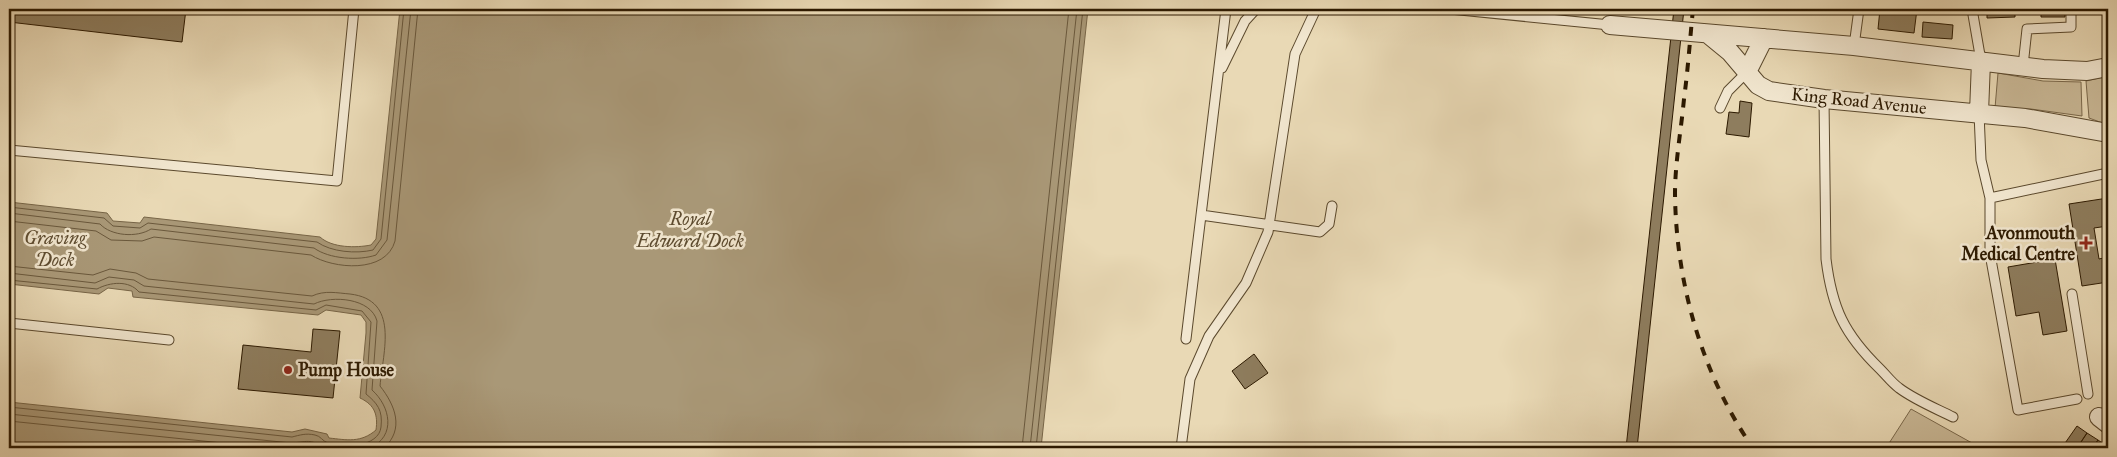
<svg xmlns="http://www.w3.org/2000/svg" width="2117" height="457" viewBox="0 0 2117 457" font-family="'IM FELL Great Primer',serif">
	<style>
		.green { fill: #c9b896; stroke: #7a684b }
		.water { fill: #a99877; stroke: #776547 }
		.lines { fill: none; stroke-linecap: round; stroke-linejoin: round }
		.shore { stroke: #6a583c; stroke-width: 1 }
		.building { fill: #8e7d5e; stroke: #2c1900 }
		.service-casing { stroke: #5b492d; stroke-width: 11 }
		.minor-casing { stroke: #5b492d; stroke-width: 20 }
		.service { stroke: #f1e6cf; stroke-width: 9 }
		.minor { stroke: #f1e6cf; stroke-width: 18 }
		.rail { stroke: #2c1900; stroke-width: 4; stroke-dasharray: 9 9; stroke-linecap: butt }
		.poi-dot { fill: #8f2418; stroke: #f1e6cf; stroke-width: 2 }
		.labels { text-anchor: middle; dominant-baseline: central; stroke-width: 5; stroke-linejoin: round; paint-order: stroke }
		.street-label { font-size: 18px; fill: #2c1900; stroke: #f1e6cf }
		.poi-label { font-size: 18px; font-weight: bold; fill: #2c1900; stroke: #f1e6cf; text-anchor: end }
		.water-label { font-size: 19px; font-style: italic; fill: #5e4c30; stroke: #f1e6cf }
	</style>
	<rect width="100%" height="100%" fill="#e9d9b5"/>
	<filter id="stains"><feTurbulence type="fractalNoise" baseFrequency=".004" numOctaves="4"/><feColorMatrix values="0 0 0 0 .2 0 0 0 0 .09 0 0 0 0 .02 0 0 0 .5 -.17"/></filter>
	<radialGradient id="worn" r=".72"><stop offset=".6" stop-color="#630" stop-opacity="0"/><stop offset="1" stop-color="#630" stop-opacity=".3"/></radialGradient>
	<!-- green -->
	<path class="green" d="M1998,73l45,8 38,1 1,34 -51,-7 -36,-1z
		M2108,76v49l-19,-7 -3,-37z
		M1911,409l61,34 -4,5h-82z"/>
	<!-- water -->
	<path class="water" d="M400,9h688l-47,439h-1032v-46l283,30 13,-3 22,5 2,4c18,2 32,5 47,-8 2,-15 -1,-25 -16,-32l6,-65v-11l-5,-7 -35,-5 -8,5 -185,-18 -1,-6 -24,-3 -9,6 -90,-10v-82l98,11 6,8 27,2 4,-6 176,20c12,11 36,11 51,8l5,-6z"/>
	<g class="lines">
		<!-- shore -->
		<path class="shore" d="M9,207l95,11 9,8 27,2 8,-5 169,19c14,10 39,12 56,8l8,-11 23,-230
			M9,213l91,11c11,12 37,14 51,5l163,19c15,11 45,13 62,7l11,-15 24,-231
			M9,221l87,10 15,9 31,1 12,-4 157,18c22,14 75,19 84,-14l23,-232
			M9,266l84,9 17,-6 26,4 12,6 164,17c13,-6 25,-3 38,-2 50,6 33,57 30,92 15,19 25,43 4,62
			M9,273l86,10 14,-6 25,3 10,6 170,18c18,-9 57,-6 63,17l-5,69c18,16 25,46 -2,58
			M9,280l88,9c13,-7 32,-9 42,3l177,18 10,-5 36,6 9,11 -5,72c11,9 17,16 15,33 -2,20 -38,22 -53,16 -6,-2 -7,-7 -13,-8 -9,-2 -15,0 -23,2l-283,-30
			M9,414l282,29c16,-1 19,-5 33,5
			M9,421l262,27
			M1022,448l47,-439
			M1030,448l47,-439
			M1036,448l47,-439"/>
	</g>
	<!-- building -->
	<path class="building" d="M9,9h177l-4,33 -173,-20z
		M1674,9h10l-47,439h-11z
		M1880,9h37l-3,24 -36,-4z
		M1987,9h28v8l-28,1z
		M2041,9h24v8h-24z
		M1923,22l30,3 -1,14 -30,-2z
		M1740,101l12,2 -3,34 -23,-3 3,-22 10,1z
		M2108,198v28l-14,2 5,31 9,-2v25l-26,4 -13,-82z
		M2055,259l12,72 -24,4 -4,-23 -23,4 -8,-49z
		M313,329l27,2 -7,67 -95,-9 5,-44 68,7z
		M1254,354l14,19 -23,16 -13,-18z
		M2077,426l10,7 -10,15h-11l-3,-2z
		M2087,433l11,7 -6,8h-15z
		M2098,440l10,7 -1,1h-15z"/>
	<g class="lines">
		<!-- service casing -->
		<g class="service-casing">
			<path id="service" d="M1450,9l160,16
				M1972,9l9,52
				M1854,46l5,-37
				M2023,66l4,-37 44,-2v-18
				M1222,68l23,-47 11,-12
				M1824,99l2,160c6,49 18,75 54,110 6,6 12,14 19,19 16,12 36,20 54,29
				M1720,108l8,-17 19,-19
				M1979,113l2,47 9,38v56l28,156 59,-11
				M9,150l328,31 17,-172
				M1990,198l118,-25
				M1201,215l119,17 9,-8 3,-18
				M2072,294l16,100
				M9,323l160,17
				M1186,339l40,-330
				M1181,448l9,-69 19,-43 37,-53 22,-51 27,-178 21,-45"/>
		</g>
		<!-- minor casing -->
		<g class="minor-casing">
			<path id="minor" d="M1610,25l244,21 189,23 44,2 21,-4
				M1708,34l22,18 28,33 11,6 55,8 201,19 83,15
				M1747,72l17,-34
				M1979,113l2,-52
				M2099,417l9,7"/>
		</g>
		<!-- service -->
		<use href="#service" class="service"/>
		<!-- minor -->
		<use href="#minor" class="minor"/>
		<!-- rail -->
		<path class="rail" d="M1693,9c-3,30 -5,60 -9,90 -3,32 -9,64 -9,95 1,89 27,181 78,254"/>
	</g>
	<!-- markers -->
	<g class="poi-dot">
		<path d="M2083.5 235.5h5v5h5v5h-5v5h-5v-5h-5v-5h5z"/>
		<circle cx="288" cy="370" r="5"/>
	</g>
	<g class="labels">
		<!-- street labels -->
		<g class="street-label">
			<text transform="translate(1859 101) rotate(6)">King Road Avenue</text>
		</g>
		<!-- poi labels -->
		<g class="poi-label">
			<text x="2075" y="233">Avonmouth<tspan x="2075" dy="21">Medical Centre</tspan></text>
			<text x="298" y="370" text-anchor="start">Pump House</text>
		</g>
		<!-- water labels -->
		<g class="water-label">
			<text x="690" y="218">Royal<tspan x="690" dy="22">Edward Dock</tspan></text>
			<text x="55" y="237">Graving<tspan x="55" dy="22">Dock</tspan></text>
		</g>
	</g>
	<!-- margin -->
	<rect width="2117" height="457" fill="none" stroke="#e9d9b5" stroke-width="30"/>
	<rect x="10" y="10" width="2097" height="437" fill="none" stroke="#2c1900" stroke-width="2.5"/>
	<rect x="15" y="15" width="2087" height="427" fill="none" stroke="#2c1900"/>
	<rect width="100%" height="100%" filter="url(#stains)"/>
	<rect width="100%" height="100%" fill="url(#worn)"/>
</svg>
